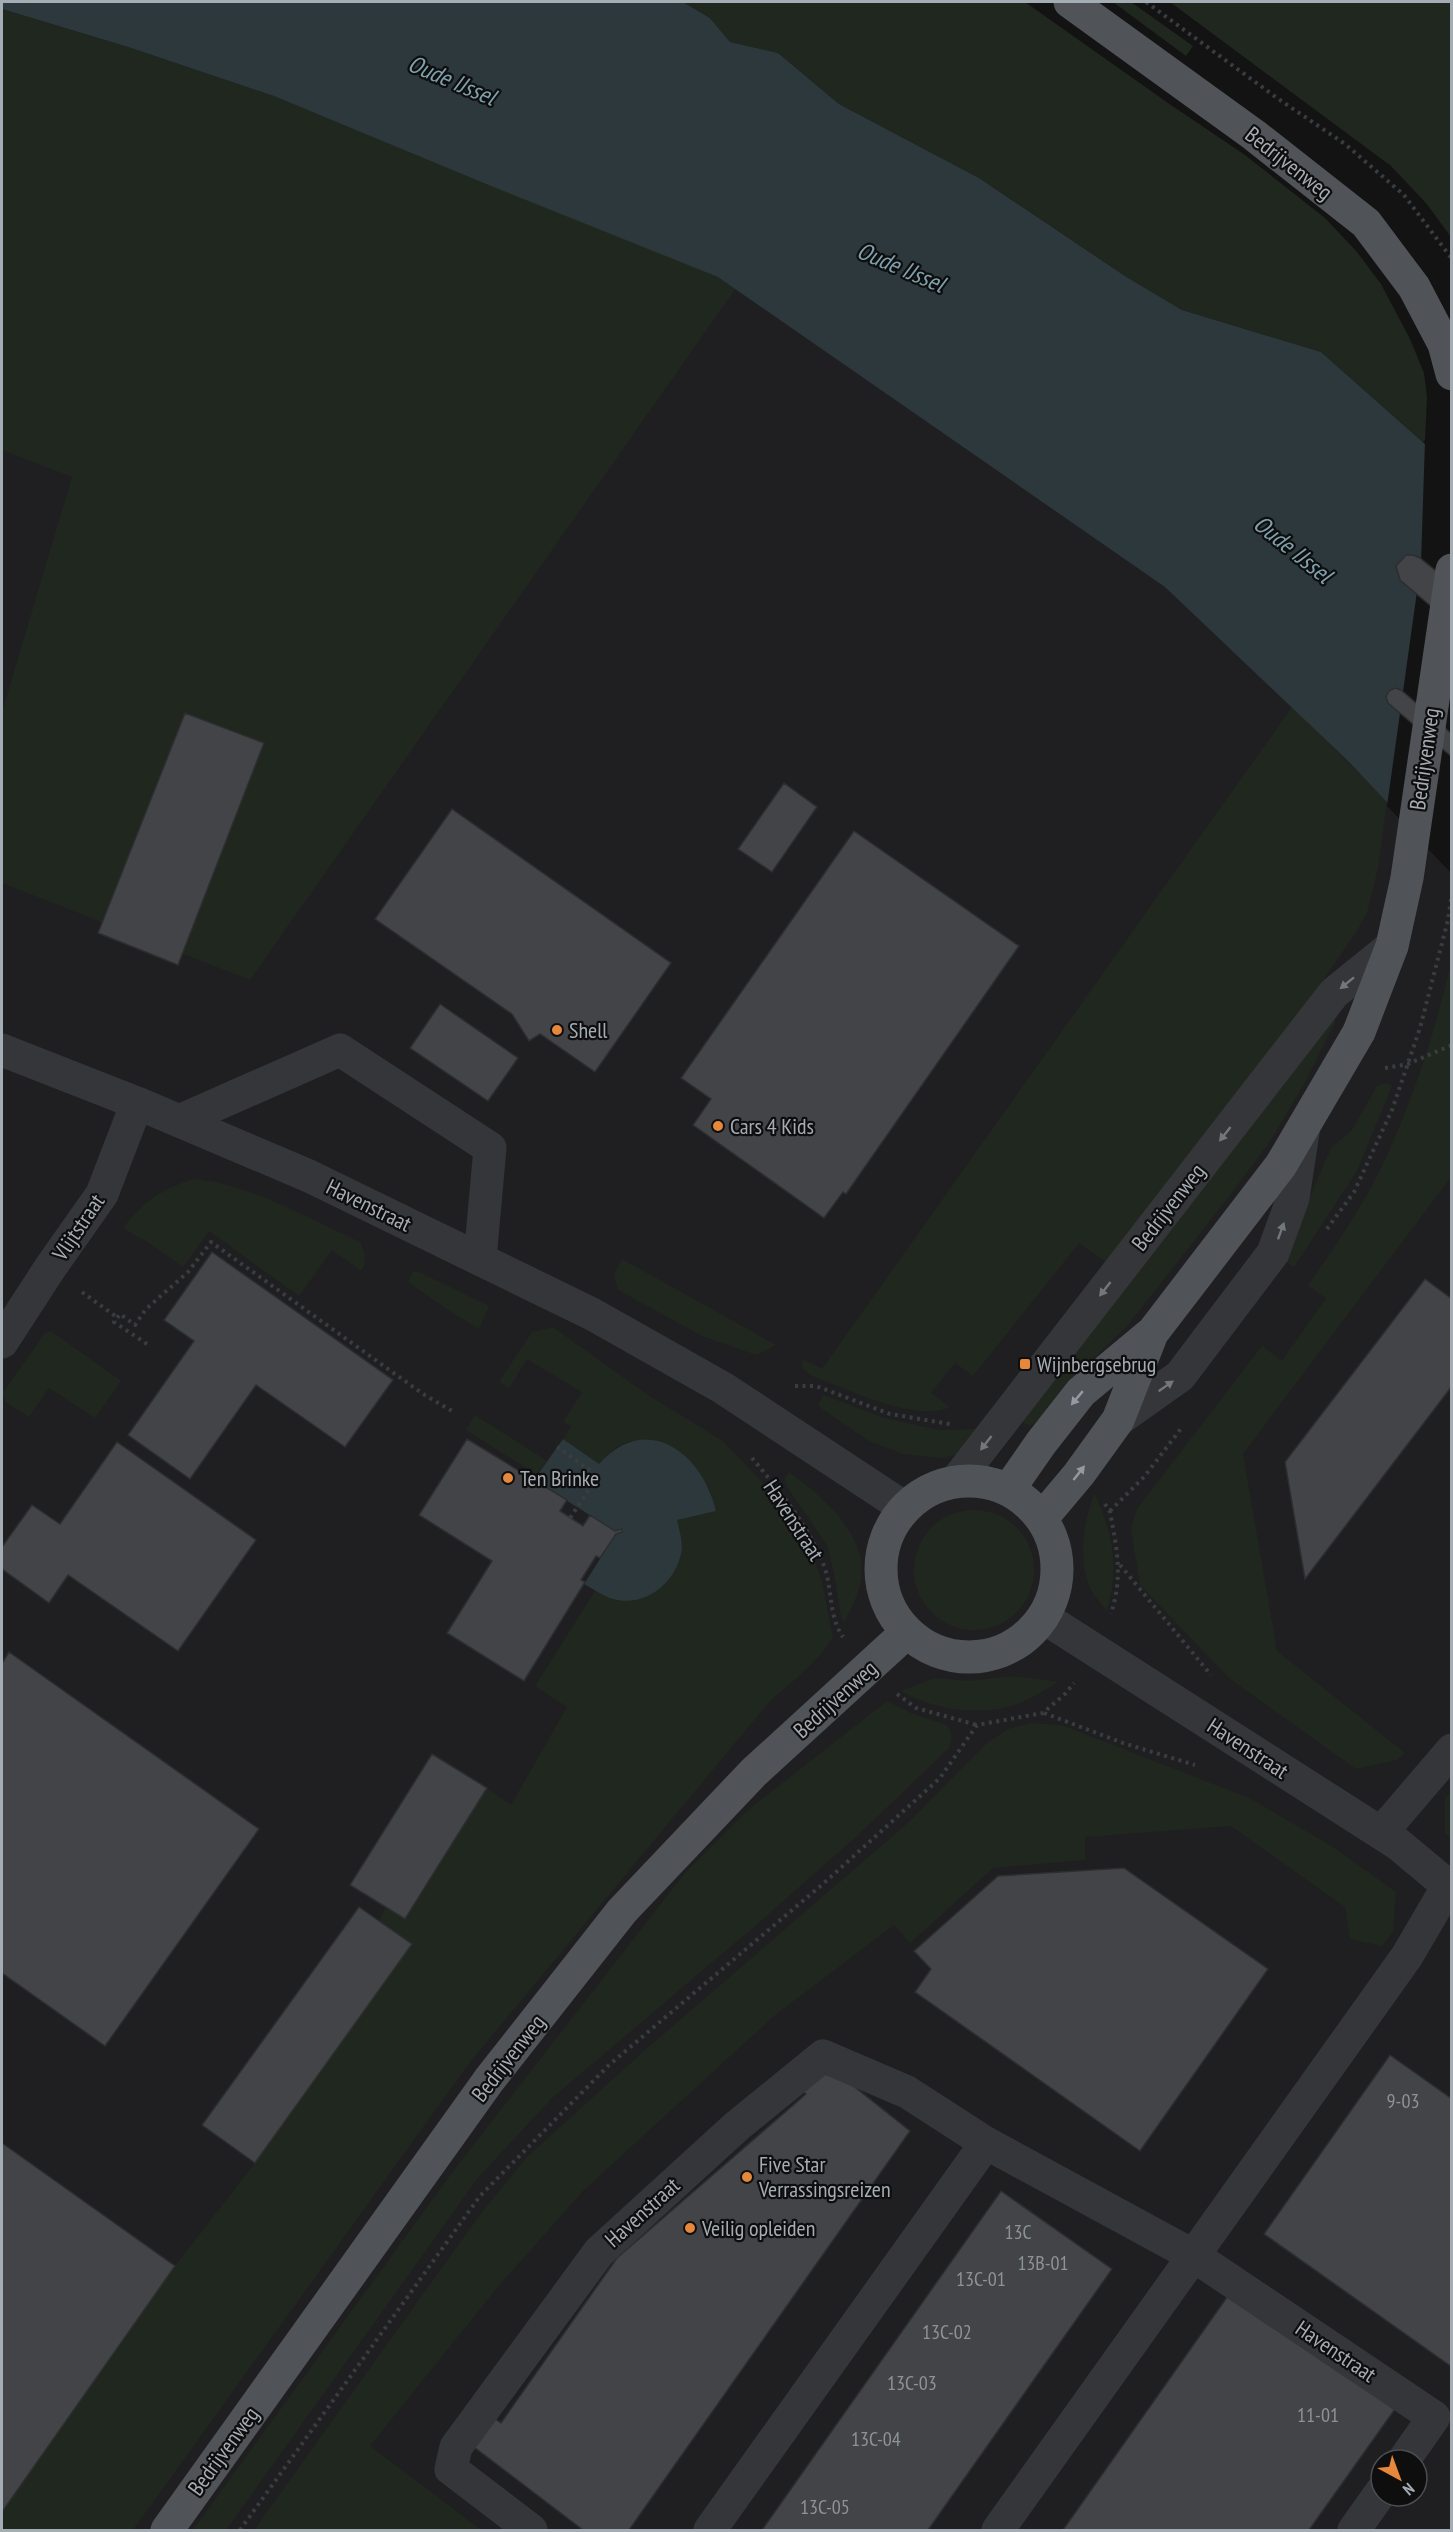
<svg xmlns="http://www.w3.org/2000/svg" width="1453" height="2532" viewBox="0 0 1453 2532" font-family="'PT Sans Narrow',sans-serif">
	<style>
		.built { fill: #1f1f21; fill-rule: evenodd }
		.green { fill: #20271f }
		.water { fill: #2d383c }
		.pier { fill: #131314 }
		.building { fill: #424447; stroke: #2d2e30; stroke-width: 1.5 }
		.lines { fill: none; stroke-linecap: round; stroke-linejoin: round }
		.path { stroke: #3a3d40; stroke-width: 4; stroke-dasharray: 3 4.5; stroke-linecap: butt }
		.minor { stroke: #343639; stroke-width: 33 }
		.major { stroke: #505458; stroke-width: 33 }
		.oneway { fill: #72777d }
		.oneway2 { fill: #949ba2 }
		.poi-dot { fill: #e5883b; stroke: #0e0e0f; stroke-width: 2 }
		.labels { text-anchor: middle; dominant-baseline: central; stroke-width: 4.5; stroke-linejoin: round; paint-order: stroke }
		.number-label { font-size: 20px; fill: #8c9399 }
		.street-label { font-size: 22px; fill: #a5adb4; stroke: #0e0e0f }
		.poi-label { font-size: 22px; fill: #a5adb4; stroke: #0e0e0f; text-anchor: start }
		.water-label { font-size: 24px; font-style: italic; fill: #7ea1ad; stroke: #0e0e0f }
	</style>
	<rect width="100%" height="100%" fill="#131314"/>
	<!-- built -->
	<path class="built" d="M2,12l984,291 465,372v1855h-1449zM1381,2460h36v36h-36z"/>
	<!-- green -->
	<path class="green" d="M683,2h342l143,101 77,52 80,63 32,34 24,32 29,55 14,34 3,24 -2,43 -2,2 -102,-90 -139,-42 -57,-34 -146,-98 -140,-74 -61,-51 -48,-11 -20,-24z
		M1113,2h18l62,44 -7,10z
		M1170,2h281v235l-25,-34 -35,-37z
		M2,9l126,38 146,49 444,181 18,11 -486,692 -248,-97v-171l70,-235 -70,-27z
		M1292,707l95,94 -9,67 -11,45 -10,18 -88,127 -158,208 -32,-23 -106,133 -18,-13 -24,30 19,14c-36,16 -102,-18 -138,-31l-10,-8 1,-9 19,10z
		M1451,963v214l-208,277 34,197 128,102 -8,7 -41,9 -127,-91 -89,-93 -9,-57 6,-19 125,-163 20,15 44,-63 -18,-12c26,-38 53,-77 73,-118 31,-65 54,-135 70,-205z
		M1331,1017l5,3 -32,64 -33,56 -40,54 -104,132 -48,47 -32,42 -17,11 -11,-5z
		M1386,1083l6,3 -35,85 -63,96 -11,-7 48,-112 21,-18 25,-44z
		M195,1179c58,6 113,40 165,63 5,11 8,18 1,29l-29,-21 -33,46 -90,-65 -26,36 -40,-28h-2l-18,-11c20,-26 41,-41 72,-49z
		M622,1259l154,86 -20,10 -54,-19 -84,-46 -4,-16z
		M417,1271l72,35 -10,23 -34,-21 -37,-26 5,-10z
		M553,1327l95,68 75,46 43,45 45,63 11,33 11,55c-16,26 -40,44 -63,64l-300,361 -337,468h-131v-18l173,-246 80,-103 131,-256 20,12 81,-131 24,17 56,-98 -32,-21 60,-95 18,8 69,-54 -5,-25 39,-9 -7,-24 -79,-46 -13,6 -18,17 -36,-25 8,-13 -8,-4 19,-30 -55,-33 -18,29 -10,-6 33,-50z
		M51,1331l70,50 -26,37 -46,-30 -20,29 -24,-15 -2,-10 42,-59z
		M823,1395l61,23 55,12 42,-1 -25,26 -14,3 -39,-4 -34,-13 -51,-35z
		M475,1415l72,46 -10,14 -71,-45z
		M789,1472c30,22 71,55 73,97 0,19 -9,37 -18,53l-3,-5 -7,-44 -7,-28 -40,-58 -3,-7z
		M1094,1494c20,38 25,76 13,117 -5,-7 -13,-15 -17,-23 -12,-30 -7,-64 4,-94z
		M914 1570a60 60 0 1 1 120 0a60 60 0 1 1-120 0Z
		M1014,1676l44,6c-13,8 -26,16 -40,22 -36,13 -85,6 -117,-13l34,-13 35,3z
		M887,1701l24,12 35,12c7,7 7,14 3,23l-93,89 -101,89 -204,173 -74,80 -251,351h-33l258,-356 233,-300 64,-64z
		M1032,1723l30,2 187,73 81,47 66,47 -3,40 -11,14 -32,-7 -5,-32 -114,-81 -146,11v23l-92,8 -83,75 -16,-18 -120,91 -191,175 -86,97 -127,158 111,84h-227l228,-318 45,-55 117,-106 266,-230 77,-78 21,-14z
		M1449,1793l3,3 -1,43 -6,-6v-34z"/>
	<!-- water -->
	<path class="water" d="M2,2h681l27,16 20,24 48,11 61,51 140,74 146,98 57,34 139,42 130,115 -13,389 -90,-95 -183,-174 -447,-310 -222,-89 -222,-92 -146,-49 -126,-38z
		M563,1439l36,25c48,-54 104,-10 117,47l-39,9c2,9 5,19 5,28 -4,33 -35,60 -69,51 -10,-3 -20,-10 -29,-15l32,-50 6,-2v-3l-7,2 -81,-51z"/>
	<!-- pier -->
	<path class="pier" d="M1425,440l27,23v411l-65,-68 34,-243z"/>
	<!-- building -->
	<path class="building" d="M1406,555h7l7,3 32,26v40l-52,-44 -4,-14z
		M1395,688l6,2 51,44v23l-64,-54 -2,-6 3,-6z
		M185,713l79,30 -86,222 -80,-32z
		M784,783l33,24 -45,65 -34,-23z
		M452,809l219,154 -76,109 -55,-38 -11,7 -17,-27 -137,-95z
		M854,831l165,115 -173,248 -3,-2 -19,26 -131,-93 18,-26 -30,-21z
		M440,1004l78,54 -30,43 -78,-53z
		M212,1252l181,128 -48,67 -89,-62 -66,94 -62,-44 66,-94 -30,-21z
		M1425,1279l27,20v87l-147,193 -20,-117z
		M467,1439l100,61 -7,11 23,15 7,-11 25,16 7,-2v3l-6,2 -16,24 -4,-2 -15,24 4,2 -61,99 -77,-48 45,-72 -73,-46z
		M117,1442l139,98 -78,111 -110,-76 -19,28 -47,-34v-22l30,-42 28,19z
		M9,1652l250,177 -154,217 -103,-73v-310z
		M432,1754l55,34 -82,131 -55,-34z
		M1124,1868l144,101 -128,182 -225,-159 16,-23 -17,-18 84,-75z
		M359,1907l53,37 -157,219 -53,-38z
		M1390,2055l62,44v268l-188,-133z
		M827,2065l83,66 -281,399h-46l-109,-83 20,-29 7,5 116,-165 189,-164 -6,-6z
		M2,2143l173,123 -173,246z
		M1001,2191l111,78 -184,261h-166z
		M1230,2293l165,116 -86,121h-246z"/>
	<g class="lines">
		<!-- path -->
		<path class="path" d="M1146,2l131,96 68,46 59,51 48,64
			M1385,1068l23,-4 44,-19
			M1327,1229l27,-37 38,-82 28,-82 28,-108 4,-28
			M82,1292l36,26
			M147,1344l-33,-22 6,-8 15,11 11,-16 42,-37 23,-30 212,152 29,17
			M795,1386h21l74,28 60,10
			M557,1447l41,29 -28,42
			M752,1458c27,32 57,68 72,108 9,24 4,49 19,71
			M1105,1504l5,8c7,37 13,64 1,102
			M1110,1511l34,-34 39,-51
			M1120,1565l91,110
			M897,1694l19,14 61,17
			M1044,1713l79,30 72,22
			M240,2530l240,-334 129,-131 215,-182 116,-105 37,-53 66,-12 22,-19 9,-11"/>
		<!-- minor -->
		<path class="minor" d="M2,1050l135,53 172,73 283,138 131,74 182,120
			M179,1121l161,-71 150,98 -10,111
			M2,1342l48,-74 52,-74 35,-91
			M1118,1420l62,-44 93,-123 20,-55 11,-72
			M956,1481l378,-488 58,-47
			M1043,1617l355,227 54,45
			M1381,1833l71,-83
			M531,2530l-80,-61 5,-22 143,-195 138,-126 86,-70 84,36 79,51 208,113 240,161 -30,43
			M710,2530l276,-387
			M998,2530l409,-574 41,-70
			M1354,2530l27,-38"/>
		<!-- major -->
		<path class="major" d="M1070,2l184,133 112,88 48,64 30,57 8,30
			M881 1569a88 88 0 1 1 176 0a88 88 0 1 1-176 0Z
			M1009,1489l32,-46 40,-51 72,-60 128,-167 78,-133 33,-86 15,-68 45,-308
			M1042,1518l37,-44 39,-54 33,-84
			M167,2530l322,-450 133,-169 131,-138 153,-140"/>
	</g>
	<!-- one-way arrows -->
	<defs><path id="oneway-solid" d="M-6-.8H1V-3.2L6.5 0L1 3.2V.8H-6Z" transform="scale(1.5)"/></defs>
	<g class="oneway">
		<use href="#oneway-solid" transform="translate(1347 983) rotate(141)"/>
		<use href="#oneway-solid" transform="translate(1225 1134) rotate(128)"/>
		<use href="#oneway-solid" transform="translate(1281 1231) rotate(-70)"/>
		<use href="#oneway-solid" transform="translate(1105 1289) rotate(128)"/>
		<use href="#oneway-solid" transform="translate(1166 1386) rotate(-35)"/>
		<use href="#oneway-solid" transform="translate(986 1443) rotate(128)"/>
	</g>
	<g class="oneway2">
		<use href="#oneway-solid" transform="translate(1077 1398) rotate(130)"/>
		<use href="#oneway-solid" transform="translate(1079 1473) rotate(-52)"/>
	</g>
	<!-- markers -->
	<g class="poi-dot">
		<circle cx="557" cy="1030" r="6"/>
		<circle cx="718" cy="1126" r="6"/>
		<rect x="1019" y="1358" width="12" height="12" rx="3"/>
		<circle cx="508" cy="1478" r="6"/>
		<circle cx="747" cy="2177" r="6"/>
		<circle cx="690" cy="2228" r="6"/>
	</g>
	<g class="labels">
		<!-- number labels -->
		<g class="number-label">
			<text x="1403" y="2101">9-03</text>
			<text x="1018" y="2232">13C</text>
			<text x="1043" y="2263">13B-01</text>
			<text x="981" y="2279">13C-01</text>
			<text x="947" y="2332">13C-02</text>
			<text x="912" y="2383">13C-03</text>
			<text x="1318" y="2415">11-01</text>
			<text x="876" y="2439">13C-04</text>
			<text x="825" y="2507">13C-05</text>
		</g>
		<!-- street labels -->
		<g class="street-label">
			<text transform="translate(1289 163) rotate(38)">Bedrijvenweg</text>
			<text transform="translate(1424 759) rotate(-82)">Bedrijvenweg</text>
			<text transform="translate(369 1205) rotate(26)">Havenstraat</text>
			<text transform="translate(1168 1207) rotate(-52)">Bedrijvenweg</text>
			<text transform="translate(78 1227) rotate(-56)">Vlijtstraat</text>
			<text transform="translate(794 1520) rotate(57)">Havenstraat</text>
			<text transform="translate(835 1699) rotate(-42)">Bedrijvenweg</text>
			<text transform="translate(1248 1748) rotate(33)">Havenstraat</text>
			<text transform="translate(508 2058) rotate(-52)">Bedrijvenweg</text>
			<text transform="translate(642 2212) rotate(-42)">Havenstraat</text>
			<text transform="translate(1336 2351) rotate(34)">Havenstraat</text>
			<text transform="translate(223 2451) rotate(-54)">Bedrijvenweg</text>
		</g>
		<!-- poi labels -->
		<g class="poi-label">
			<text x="569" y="1030">Shell</text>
			<text x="730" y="1126">Cars 4 Kids</text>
			<text x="1037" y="1364">Wijnbergsebrug</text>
			<text x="520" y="1478">Ten Brinke</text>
			<text x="759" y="2164">Five Star<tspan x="759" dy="25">Verrassingsreizen</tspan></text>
			<text x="702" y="2228">Veilig opleiden</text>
		</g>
		<!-- water labels -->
		<g class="water-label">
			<text transform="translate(452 80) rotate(23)">Oude IJssel</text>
			<text transform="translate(901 267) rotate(23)">Oude IJssel</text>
			<text transform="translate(1293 549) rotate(39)">Oude IJssel</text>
		</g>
	</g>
	<!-- border -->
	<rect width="1453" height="2532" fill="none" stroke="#a5adb4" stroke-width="6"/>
	<!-- north arrow -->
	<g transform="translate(1399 2478) rotate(139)"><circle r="28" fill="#0e0e0f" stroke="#4a4e51" stroke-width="1.5"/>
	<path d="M0-4.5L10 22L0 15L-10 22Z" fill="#e5883b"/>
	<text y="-9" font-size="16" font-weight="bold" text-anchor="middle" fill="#a5adb4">N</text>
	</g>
</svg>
